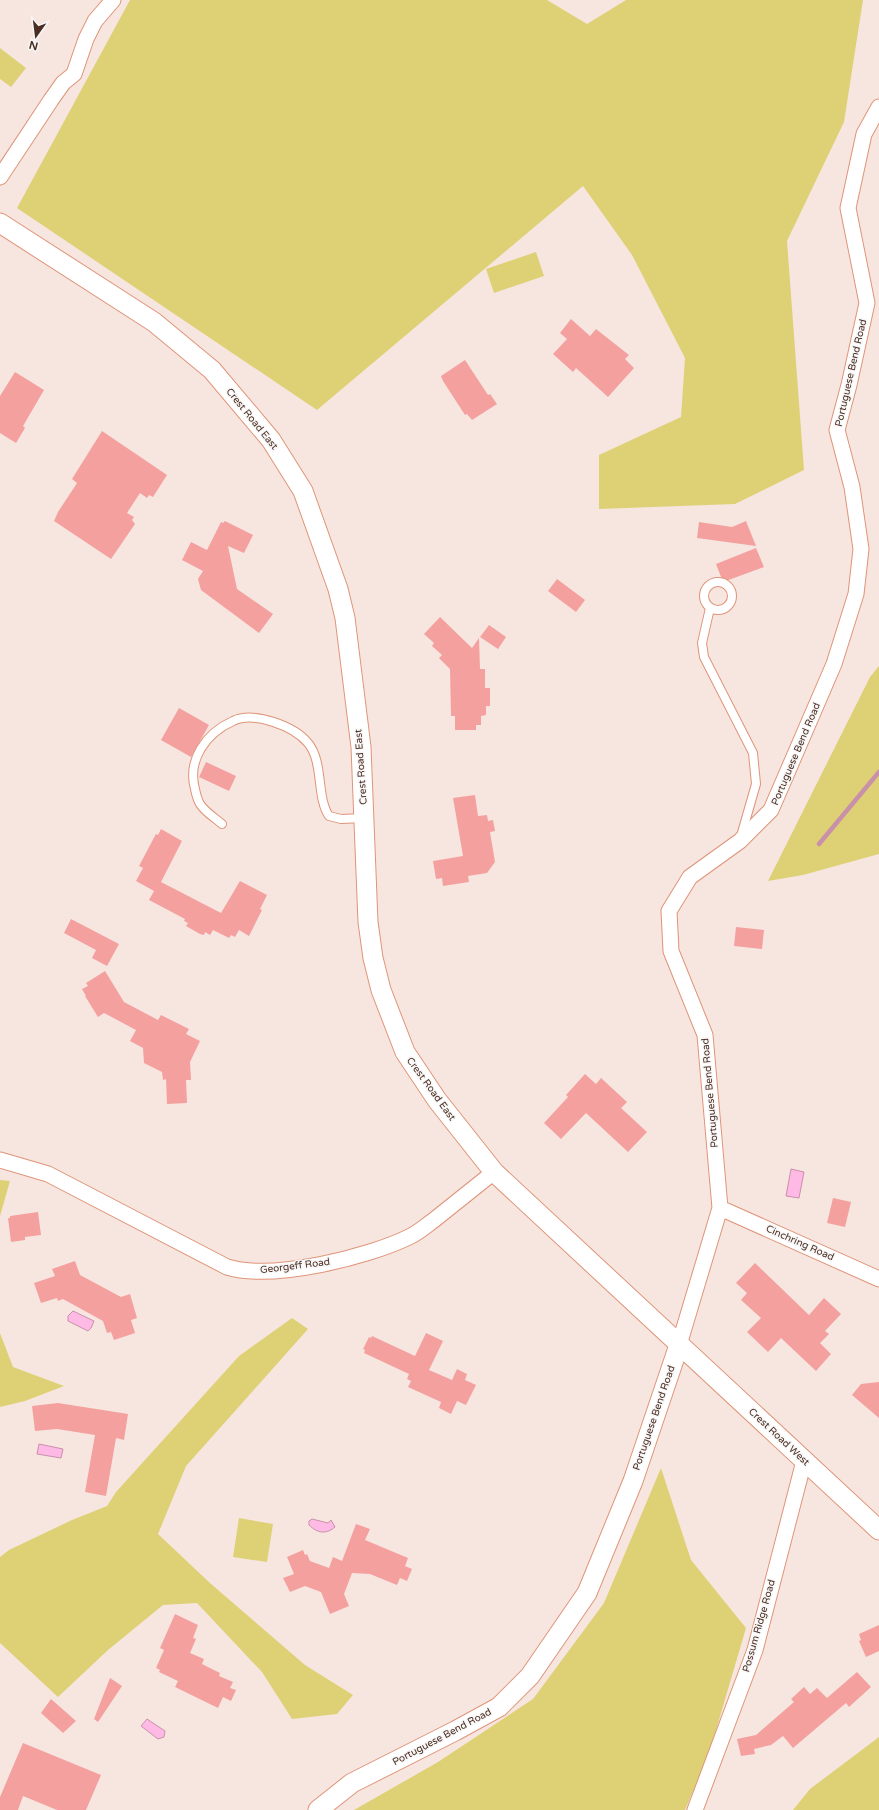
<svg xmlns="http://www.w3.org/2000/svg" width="879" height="1810" viewBox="0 0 879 1810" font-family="'Varela Round',sans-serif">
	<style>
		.green { fill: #ded175 }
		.water { fill: #febae5; stroke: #c990aa }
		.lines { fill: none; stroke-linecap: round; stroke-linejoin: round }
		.stream { stroke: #c990aa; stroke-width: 4.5 }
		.building { fill: #f4a09e }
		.service-casing { stroke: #df9478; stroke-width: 10 }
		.minor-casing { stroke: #df9478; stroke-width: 17 }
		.tertiary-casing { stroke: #df9478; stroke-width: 21 }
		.service { stroke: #fff; stroke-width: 8 }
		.minor { stroke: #fff; stroke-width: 15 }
		.tertiary { stroke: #fff; stroke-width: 19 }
		.labels { text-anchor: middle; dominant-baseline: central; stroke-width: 3; stroke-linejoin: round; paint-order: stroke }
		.street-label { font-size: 10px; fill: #4c2d21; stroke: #f7f7f7 }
	</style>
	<rect width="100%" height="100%" fill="#f7e6e0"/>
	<!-- green -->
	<path class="green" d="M130,0h417l40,24 39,-24h237l-19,122 -57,119 17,229 -69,34 -136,5v-54l82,-38 4,-59 -53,-103 -49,-69 -266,224 -300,-202z
		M0,48l26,20 -15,19 -11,-8z
		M536,252l8,24 -50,17 -8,-24z
		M879,666v188l-76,21 -35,6 102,-204z
		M0,1180l10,1 -10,35z
		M292,1318l16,11 -122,137 -28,68 52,49 95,82 48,30 -16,19 -45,5 -30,-47 -65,-69 -34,2 -55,45 -50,47 -58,-54v-86l9,-7 63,-30 35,-14 9,-14 123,-136z
		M0,1333l13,34 51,19 -39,15 -25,6z
		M661,1468l30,92 55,68 -37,126 -24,56h-331l84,-48 95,-63 71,-96z
		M239,1518l34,6 -6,38 -34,-5z
		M879,1737v73h-86l17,-21z"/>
	<!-- water -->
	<path class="water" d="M791,1169l13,3 -5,26 -13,-2z
		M73,1311l21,10 -3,7 -3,3 -20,-10v-5z
		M39,1444l24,5 -2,9 -24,-4z
		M312,1519l16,4 3,-3 4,7c-8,7 -17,7 -26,-2v-4z
		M147,1719l18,12 -1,6 -6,2 -17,-13z"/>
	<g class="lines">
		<!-- stream -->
		<path class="stream" d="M819,844l60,-72"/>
	</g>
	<!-- building -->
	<path class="building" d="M571,319l19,17 6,-7 33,26 -4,4 9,9 -26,29 -32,-29 -3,4 -20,-18 14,-15 -7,-6z
		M465,360l23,35 2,-1 7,10 -25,16 -5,-6 -2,1 -22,-34 -2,-5z
		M15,372l29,18 -21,36 2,2 -9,15 -16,-10v-37z
		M102,431l65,44 -14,22 -4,-2 -2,3 -7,-5 -13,20 7,4 -2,3 3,4 -24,35 -57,-38 4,-9 19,-29 -5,-4z
		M225,521l28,14 -9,18 -16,-7 9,43 36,25 -14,19 -58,-43 -3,-11 5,-8 -21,-11 9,-18 16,8 14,-28 2,1z
		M746,521l10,25 -59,-8 2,-16 33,5z
		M756,548l8,19 -41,15 -7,-18z
		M557,579l28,21 -9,12 -28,-21z
		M440,617l32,31 7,-10 1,31h5v19h5v18h-4v9l-5,1v9h-5v5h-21v-14h-4l-1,-47 -11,-11 3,-3 -10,-9 2,-3 -10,-9z
		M489,625l17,12 -8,12 -18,-12z
		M179,708l30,17 -18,32 -30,-17z
		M206,762l30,14 -7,15 -30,-14z
		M475,795l3,21 9,-1 1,6 5,-1 2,11 -5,1 5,30 -8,11 -19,3 1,6 -26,4 -1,-8 -6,1 -3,-18 30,-5 -10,-58z
		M161,829l21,12 -21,41 60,31 19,-32 27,14 -7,14 2,1 -13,26 -10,-6 -4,7 -4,-2 -2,3 -16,-8 -3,5 -5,-3 -1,3 -4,-1 -14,-8 2,-3 -4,-2 1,-2 -36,-19 5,-9 -18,-10 7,-13 -4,-2 17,-32 2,1z
		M71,919l48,25 -12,22 -15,-8 4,-8 -32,-17z
		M736,927l28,3 -2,19 -28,-3z
		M105,971l19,31 34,18 3,-5 28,14 -3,5 14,7 -10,21 1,18h-5l1,23 -20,1 -1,-25 -3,1 -1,-8 -18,-9 -1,-15 -13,-7 6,-11 -32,-17 -6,4 -13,-21h1l-4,-7 6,-3 -2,-3z
		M585,1074l11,10 5,-6 26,24 -6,6 26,24 -19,20 -42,-39 -25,26 -17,-16 24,-26 -2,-2z
		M833,1198l18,4 -6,25 -18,-4z
		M38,1212l3,23 -16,2v3l-14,2 -3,-24h2v-2z
		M75,1261l5,14 41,22 9,-3 7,24 -6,2 4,13 -21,7 -3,-8 -4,1 -4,-12 -40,-22 -5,2 -1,-3 -16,5 -7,-20 21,-7 -3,-7z
		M755,1263l54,52 15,-17 17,16 -16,17 4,3 -9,9 11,11 -15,17 -35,-33 -13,14 -21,-20 14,-14 -20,-18 6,-7 -11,-10z
		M426,1333l17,8 -14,29 23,10 5,-11 10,5 -2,6 11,5 -10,20 -9,-4 -6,13 -12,-6 2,-6 -33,-15 3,-6 -4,-2 2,-5 -45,-21 1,-3 -2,-1 6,-12 2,1 1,-2 43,20z
		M879,1382v36l-27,-23 9,-11z
		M58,1403l70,11 -4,26 -8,-2 -10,58 -21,-4 10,-57 -38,-6 -22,2 -3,-25z
		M356,1524l14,5 -5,11 43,18 -3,8 7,3 -5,12 -7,-3 -3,7 -27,-11 -18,-1 -8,21 5,12 -19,8 -9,-22 -16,-6 -15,6 -7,-14 11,-4 -7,-17 16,-7 2,5 2,-1 3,7 19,7 4,-11 9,4z
		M175,1614l23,11 -5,13 3,1 -6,14 14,6 -2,5 18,9 -1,3 14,6 -3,6 6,2 -5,11 -8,-4 -5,11 -43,-21 3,-6 -19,-9 1,-2 -4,-2 8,-18 -4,-2z
		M879,1625v26l-13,6 -7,-16 2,-1 -2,-6z
		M857,1672l14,15 -22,20 -3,-4 -53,45 -10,-12 -12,9 -17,4 1,5 -14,2 -4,-17 19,-4 38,-33 -3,-3 13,-12 6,7 7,-6 10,10z
		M110,1678l12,8 -24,36 -4,-3z
		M51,1699l25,22 -13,12 -22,-20z
		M23,1743l78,32 -15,35h-29l-34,-14 -5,14h-18v-13z"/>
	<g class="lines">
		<!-- service casing -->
		<g class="service-casing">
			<path id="service" d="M704 596a14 14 0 1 1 28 0a14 14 0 1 1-28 0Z
				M710,608l-8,35 2,14 49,96 3,31 -15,52
				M222,824c-7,-6 -17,-12 -22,-20 -3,-5 -4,-10 -5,-15 -8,-29 11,-56 38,-68 21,-10 61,5 75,22 16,19 8,54 21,73l12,3 22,-1"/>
		</g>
		<!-- minor casing -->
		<g class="minor-casing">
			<path id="minor" d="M0,177l51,-77 12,-17 11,-9 12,-35 9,-18 18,-21
				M0,1160l48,14 179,93c46,14 142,-10 184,-31 8,-4 16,-11 23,-16 20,-16 40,-32 60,-48
				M720,1208l159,71
				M679,1345l41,-137 -15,-173 -34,-84 -2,-40 21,-34 50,-36 31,-31 63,-146 22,-70 5,-45 -9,-62 -15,-57 12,-45 18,-82 -19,-95 16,-74 15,-27
				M695,1810l60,-160 49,-189"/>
		</g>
		<!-- tertiary casing -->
		<g class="tertiary-casing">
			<path id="tertiary" d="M0,223l154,99 58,48 59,70 32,51 35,98 7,29 16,129 7,175 5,36 8,32 24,62 32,48 57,72 385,358
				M318,1810l34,-27 103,-52 44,-24 31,-31 57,-83 46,-112 46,-136"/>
		</g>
		<!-- service -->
		<use href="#service" class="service"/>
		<!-- minor -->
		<use href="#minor" class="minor"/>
		<!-- tertiary -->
		<use href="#tertiary" class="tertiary"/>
	</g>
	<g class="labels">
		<!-- street labels -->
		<g class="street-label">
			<text transform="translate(851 373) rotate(-77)">Portuguese Bend Road</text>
			<text transform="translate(252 419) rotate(51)">Crest Road East</text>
			<text transform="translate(796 754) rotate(-67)">Portuguese Bend Road</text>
			<text transform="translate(361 767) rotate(-94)">Crest Road East</text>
			<text transform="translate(431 1089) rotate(54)">Crest Road East</text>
			<text transform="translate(710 1093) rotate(-95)">Portuguese Bend Road</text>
			<text transform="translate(800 1243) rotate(24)">Cinchring Road</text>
			<text transform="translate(295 1266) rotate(-7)">Georgeff Road</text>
			<text transform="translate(654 1418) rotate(-71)">Portuguese Bend Road</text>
			<text transform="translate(779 1437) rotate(43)">Crest Road West</text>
			<text transform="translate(759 1626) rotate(-74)">Possum Ridge Road</text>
			<text transform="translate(442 1737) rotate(-28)">Portuguese Bend Road</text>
		</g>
	</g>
	<!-- north arrow -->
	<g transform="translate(36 36) rotate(194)" stroke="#f7f7f7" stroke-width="3" paint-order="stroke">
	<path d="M0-3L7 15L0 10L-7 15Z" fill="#4c2d21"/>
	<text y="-6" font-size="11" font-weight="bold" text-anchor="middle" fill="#4c2d21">N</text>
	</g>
</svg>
